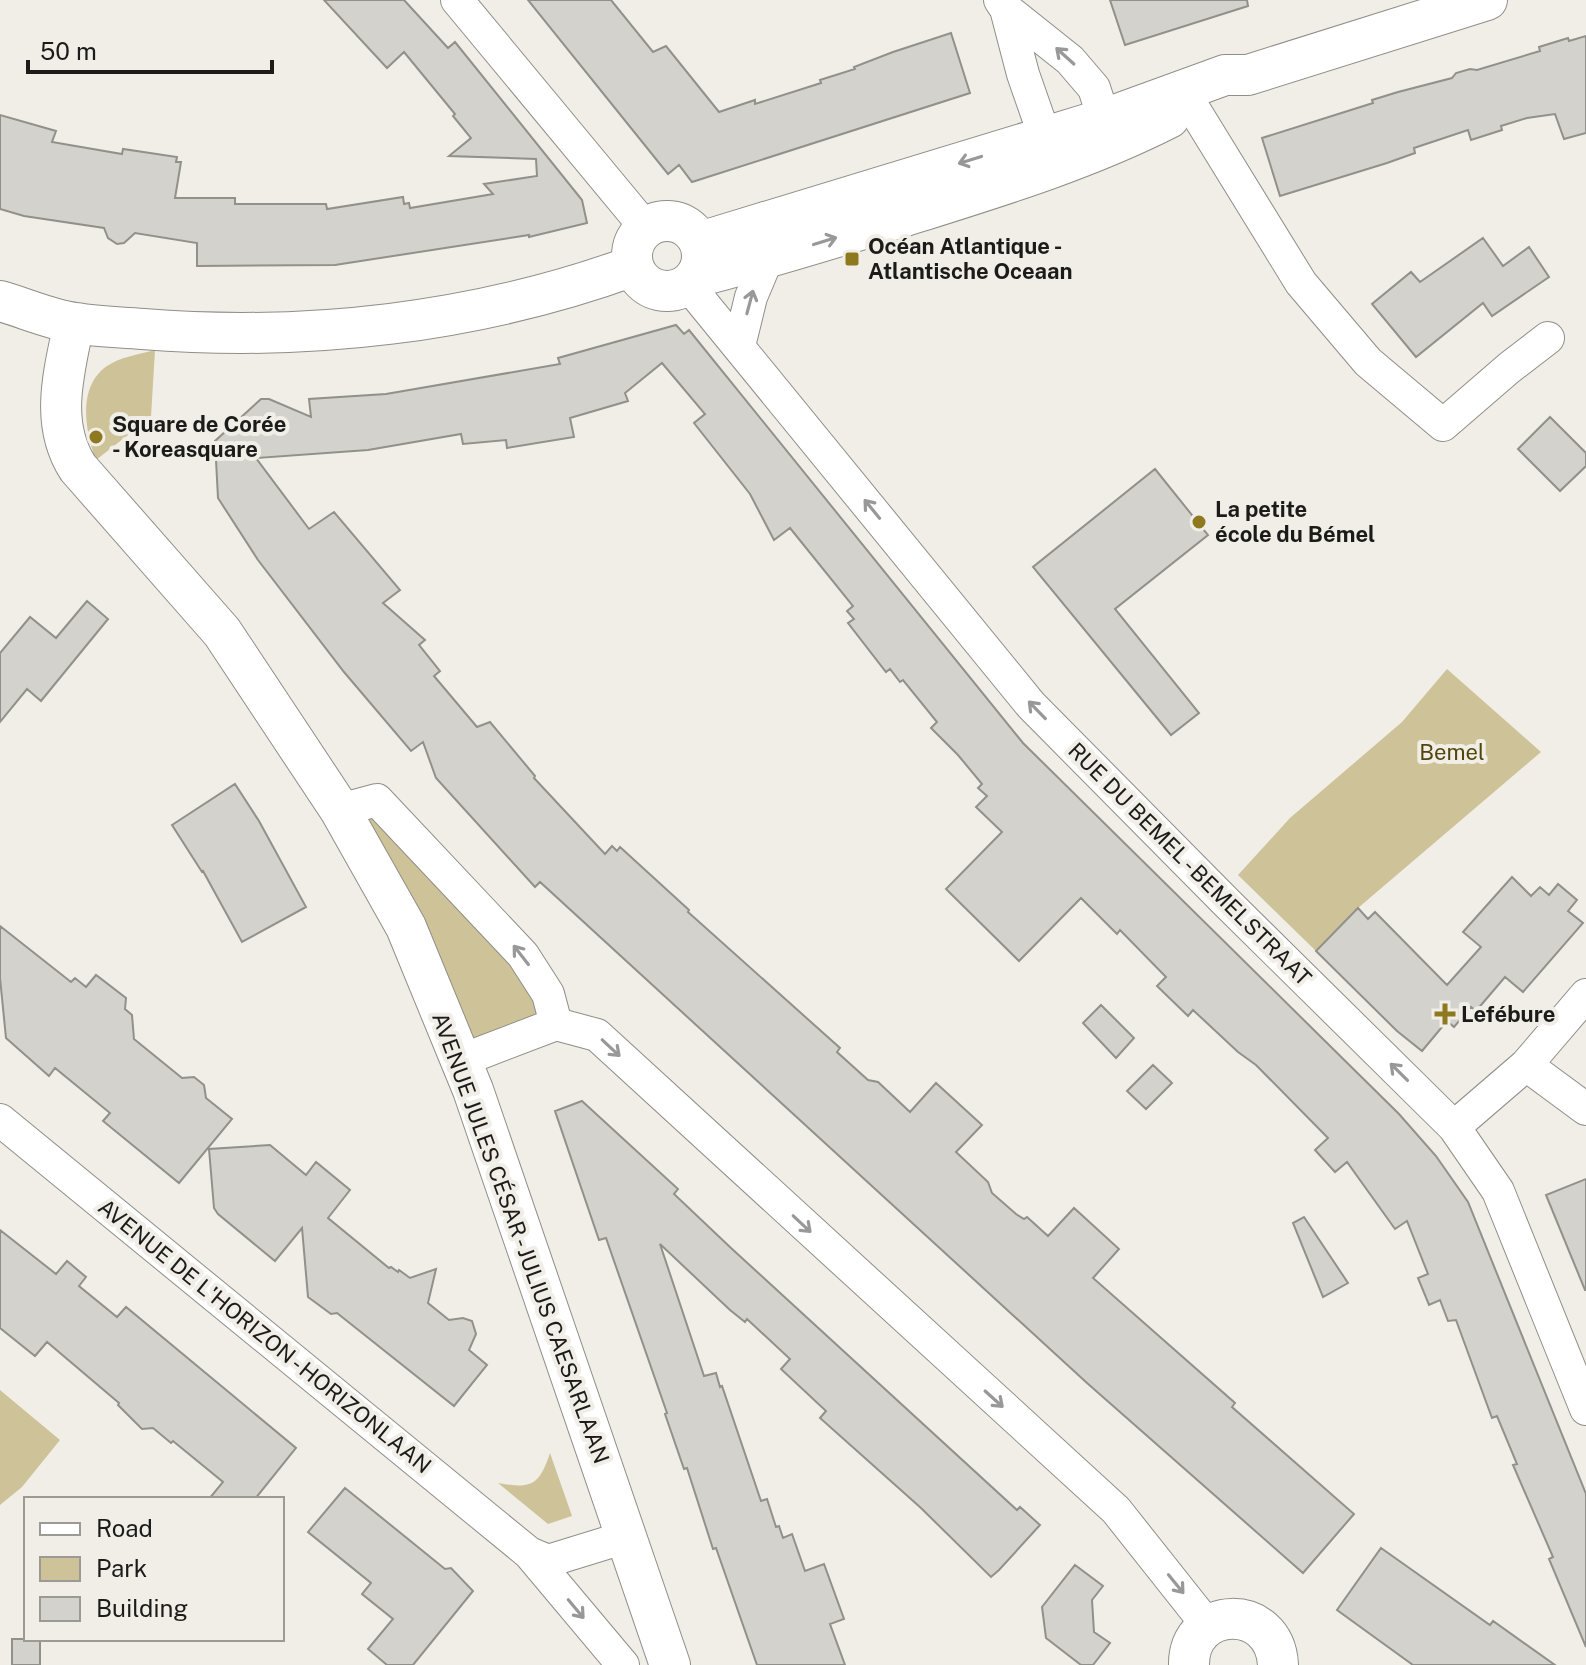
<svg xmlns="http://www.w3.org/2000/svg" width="1586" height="1665" viewBox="0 0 1586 1665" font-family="'Public Sans',sans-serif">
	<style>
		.green { fill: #cec398 }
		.building { fill: #d4d2cc; stroke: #92908a; stroke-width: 2 }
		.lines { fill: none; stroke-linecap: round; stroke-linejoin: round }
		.minor-casing { stroke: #8f8e88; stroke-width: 34 }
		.tertiary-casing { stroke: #8f8e88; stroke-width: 42 }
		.minor { stroke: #fff; stroke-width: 32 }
		.tertiary { stroke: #fff; stroke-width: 40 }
		.oneway { stroke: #999898 }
		.poi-dot { fill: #8e791e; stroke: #f0eee7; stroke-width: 3 }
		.labels { text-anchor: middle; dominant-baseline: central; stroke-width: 8; stroke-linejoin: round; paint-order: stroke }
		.poi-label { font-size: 22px; font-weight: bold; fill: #1c1b19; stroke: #f0eee7; text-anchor: start }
		.park-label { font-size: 22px; fill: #53460b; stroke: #f0eee7 }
		.street-label { font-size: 22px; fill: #1c1b19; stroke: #f0eee7 }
	</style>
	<rect width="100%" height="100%" fill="#f0eee7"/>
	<!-- green -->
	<path class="green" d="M155,350l-4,67 -55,43c-11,-29 -19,-73 11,-94 13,-9 33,-12 48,-16z
		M1447,669l94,83 -183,156 -42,43 -78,-76 52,-57 112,-96z
		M370,814l168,173 3,29 -68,27 -111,-226z
		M0,1390l60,50 -38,47 -22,18z
		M550,1453l22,63 -24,8 -50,-41c33,6 41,3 52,-30z"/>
	<!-- building -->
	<path class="building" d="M324,0h80l44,48 7,-6 127,158 5,23 -58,14v-2l-194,30 -138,1v-23l-62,-10 -11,10 -7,1 -9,-6 -4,-10 -80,-12 -24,-7v-94l56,16 -4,11 70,12 1,-5 54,8 -1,5h5l-6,36h60v6h91l1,5 76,-12 1,7 5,-1 1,5 83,-14 -9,-10 53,-8 -1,-17 -87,-3 22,-18 -18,-22 2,-2 -51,-62 -17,16z
		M528,0h83l42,52 13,-6 53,66 36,-12v4l66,-21 -1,-3 35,-11 -1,-2 39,-15 58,-19 19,60 -278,89 -13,-17 -11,9z
		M1110,0h137l1,6 -123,39z
		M1586,36v97l-22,6 -9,-25 -28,4 -26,8 1,4 -31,10 -3,-10 -54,18 1,5 -28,10 -107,33 -18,-58 111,-35 -1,-3 26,-8 54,-14 4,-5 14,-4 7,1 63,-19 -1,-4 29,-9 1,3z
		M1483,238l20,28 26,-19 20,30 -57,39 -9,-13 -67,54 -44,-53 39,-32 9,10z
		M676,325l8,9 5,-4 334,413 376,371 37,42 32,46 118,292v153l-37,-88 4,-2 -40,-92 4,-1 -20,-48 -5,2 -36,-98 -8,1 -8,-21 -11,5 -11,-27 10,-4 -21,-53 -12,8 -48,-67 -12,10 -20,-22 13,-12 -72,-73 -18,-13 -45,-42 -5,6 -31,-30 9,-9 -46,-47 -3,4 -36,-36 -62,63 -73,-72 56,-57 -26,-25 11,-11 -9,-8 4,-4 -24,-29 -27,-27 6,-6 -34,-42 -3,2 -10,-13 -4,3 -38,-49 6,-4 -7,-8 6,-5 -63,-78 -16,12 -24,-46 -56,-71 11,-9 -43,-51 -37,30 3,8 -58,17 4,19 -67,11 -1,-8 -43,4 -2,-10 -93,16 -112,8 53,71 25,-17 66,78 -17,13 42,37 -6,5 21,26 -6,5 43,51 13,-5 45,54 -1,2 71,76 7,-8 5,5 3,-4 69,63 -1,2 152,136 -3,4 31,28 10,2 32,30 26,-29 46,42 -26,27 32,30 4,11 24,21 8,5 3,-2 21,19 26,-28 45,41 -26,29 142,125 -3,4 122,107 -51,59 -216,-190 -547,-501 -5,5 -99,-109 -13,-36 -12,9 -67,-79 -86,-112 -40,-62 -3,-57 46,-42h8l42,18 -2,-18 77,-5 174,-30 -2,-6z
		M1550,417l36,36v13l-26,25 -42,-42z
		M1155,469l53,66 -93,74 84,104 -28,22 -138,-168z
		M87,601l21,18 -67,82 -14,-12 -27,33v-69l30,-36 26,21z
		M235,784l24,37 47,86 -64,35 -39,-71 -1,1 -30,-47z
		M1512,877l19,19 9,-9 9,8 9,-11 19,16 -9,11 15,12 -60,69 -18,-15 -29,34 -5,-4 -17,20 -7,-6 -25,30 -25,-20 -81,-80 42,-43 10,11 7,-7 72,73 34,-38 -18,-15z
		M0,926l71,56 4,-4 11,9 10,-12 30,23 -1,11 7,6 2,24 48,39 12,-1 10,8 2,13 26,21 -53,64 -76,-62 7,-8 -55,-45 -6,8 -43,-38 -6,-60z
		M1101,1005l33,33 -18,20 -33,-35z
		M1153,1065l19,18 -26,26 -19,-18z
		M582,1101l96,88 -4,5 57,54 286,262 3,-3 20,18 -41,45 -8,7 -70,-69 -101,-90 6,-7 -45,-42 9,-10 -43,-40 -2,3 -15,-12 -70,-66 44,132 12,-3 4,14 2,-1 39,115 6,-2 9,28 3,-1 4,12 9,-4 13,37 19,-7 20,55 -14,5 15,41h-88l-41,-117 -3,1 -26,-81 -3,1 -19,-55 2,-1 -61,-175 -7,2 -44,-129z
		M270,1145l36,30 10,-13 34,28 -22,28 61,50 2,-1 7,5 1,-2 11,8 26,-9 -8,34 21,17 14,-2 9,3 4,13 -7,16 18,15 -33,41 -117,-93 -6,1 -23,-17 -6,-69 -27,33 -57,-47 -4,-6 -5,-59z
		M1586,1179v111h-1l-39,-95z
		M1304,1217l44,66 -25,14 -30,-74z
		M0,1230l56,44 11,-13 19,16 -7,9 38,31 9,-10 170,141 -41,51h-46l14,-17 -50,-41 -2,2 -18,-15 -11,1 -24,-24 1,-2 -72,-61 -12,14 -35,-28z
		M345,1488l100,81 6,-1 22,23 -60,74h-26l-19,-16 25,-30 -31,-25 9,-11 -63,-51z
		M1381,1548l109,77 3,-4 62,44h-142l-76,-55z
		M1075,1565l28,21 -11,14 2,32 16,11 -17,22h-12l-35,-27 -4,-31z
		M12,1639h28v26h-28z"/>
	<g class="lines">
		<!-- minor casing -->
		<g class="minor-casing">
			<path id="minor" d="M457,0l189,228
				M1000,0l6,9 64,51 24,28 10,31
				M1006,9l17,65 22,63
				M1192,106l109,177 67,79 75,63 66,-57 39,-30
				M688,285l343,420 196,198 227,224 44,64 88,218
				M739,346l12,-49 16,-38
				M340,810l37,-10 146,155 25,39 8,30
				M462,1060l94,-36 41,11 519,475 92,116
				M1526,1065l60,44
				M0,1120l529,433 19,8 78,-24
				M1454,1127l72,-62 60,-70
				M529,1553l94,112"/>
		</g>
		<!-- tertiary casing -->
		<g class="tertiary-casing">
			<path id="tertiary" d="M632 256a35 35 0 1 1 70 0a35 35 0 1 1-70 0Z
				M700,242l404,-123 121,-44h23l239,-75
				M696,277c75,-19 148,-42 222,-65 86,-27 170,-53 251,-94
				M0,301c25,7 51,19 76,22 22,4 44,4 67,6 164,13 334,-6 490,-63
				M74,323c-10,49 -25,100 4,145l144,164 118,178 66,117 67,163 197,575
				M1189,1665c-1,-60 86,-63 89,0"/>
		</g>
		<!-- minor -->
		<use href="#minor" class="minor"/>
		<!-- tertiary -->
		<use href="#tertiary" class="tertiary"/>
	</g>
	<!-- one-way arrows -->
	<defs><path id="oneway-shaft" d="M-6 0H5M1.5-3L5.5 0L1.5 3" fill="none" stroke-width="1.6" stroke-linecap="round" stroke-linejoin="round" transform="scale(2)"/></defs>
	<g class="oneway">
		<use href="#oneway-shaft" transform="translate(1065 56) rotate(-138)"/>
		<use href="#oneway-shaft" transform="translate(970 160) rotate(163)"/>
		<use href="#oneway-shaft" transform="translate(825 241) rotate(-17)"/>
		<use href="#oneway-shaft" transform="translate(750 302) rotate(-75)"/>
		<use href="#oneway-shaft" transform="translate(872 509) rotate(-129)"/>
		<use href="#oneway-shaft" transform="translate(1037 710) rotate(-134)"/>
		<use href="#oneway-shaft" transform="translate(521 955) rotate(-128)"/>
		<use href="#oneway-shaft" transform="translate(611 1048) rotate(43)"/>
		<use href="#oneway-shaft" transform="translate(1399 1072) rotate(-135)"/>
		<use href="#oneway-shaft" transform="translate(802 1224) rotate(43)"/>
		<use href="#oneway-shaft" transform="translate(994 1399) rotate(42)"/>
		<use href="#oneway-shaft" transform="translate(1176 1584) rotate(51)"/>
		<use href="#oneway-shaft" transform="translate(576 1609) rotate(50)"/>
	</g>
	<!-- markers -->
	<g class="poi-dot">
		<rect x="844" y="251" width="16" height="16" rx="4"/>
		<circle cx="96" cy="437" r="8"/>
		<circle cx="1199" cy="522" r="8"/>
		<path d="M1441 1002h8v8h8v8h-8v8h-8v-8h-8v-8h8z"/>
	</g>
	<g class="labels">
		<!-- poi labels -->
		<g class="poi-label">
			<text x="868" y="246">Océan Atlantique -<tspan x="868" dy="25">Atlantische Oceaan</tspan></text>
			<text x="112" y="424">Square de Corée<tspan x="112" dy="25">- Koreasquare</tspan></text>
			<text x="1215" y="509">La petite<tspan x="1215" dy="25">école du Bémel</tspan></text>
			<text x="1461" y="1014">Lefébure</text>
		</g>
		<!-- park labels -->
		<g class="park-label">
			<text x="1452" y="752">Bemel</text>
		</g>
		<!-- street labels -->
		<g class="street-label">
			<text transform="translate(1190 864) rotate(45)">RUE DU BEMEL - BEMELSTRAAT</text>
			<text transform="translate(521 1238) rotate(70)">AVENUE JULES CÉSAR - JULIUS CAESARLAAN</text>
			<text transform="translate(265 1336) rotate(39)">AVENUE DE L'HORIZON - HORIZONLAAN</text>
		</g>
	</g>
	<!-- legend -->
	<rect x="24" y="1497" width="260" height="144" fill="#f0eee7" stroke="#9b9a95" stroke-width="2"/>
	<rect x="40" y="1523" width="40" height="12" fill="#ffffff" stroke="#9b9a95" stroke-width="2"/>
	<text x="96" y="1537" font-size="24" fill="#1c1b19">Road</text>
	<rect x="40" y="1557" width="40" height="24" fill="#cec398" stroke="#9b9a95" stroke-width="2"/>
	<text x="96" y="1577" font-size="24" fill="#1c1b19">Park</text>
	<rect x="40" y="1597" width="40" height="24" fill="#d4d2cc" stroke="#9b9a95" stroke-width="2"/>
	<text x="96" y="1617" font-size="24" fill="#1c1b19">Building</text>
	<!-- scale -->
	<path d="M28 60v12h244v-12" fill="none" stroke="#1c1b19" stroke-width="4"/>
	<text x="40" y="60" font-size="24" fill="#1c1b19" stroke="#f0eee7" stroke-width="6" paint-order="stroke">50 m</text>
</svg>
